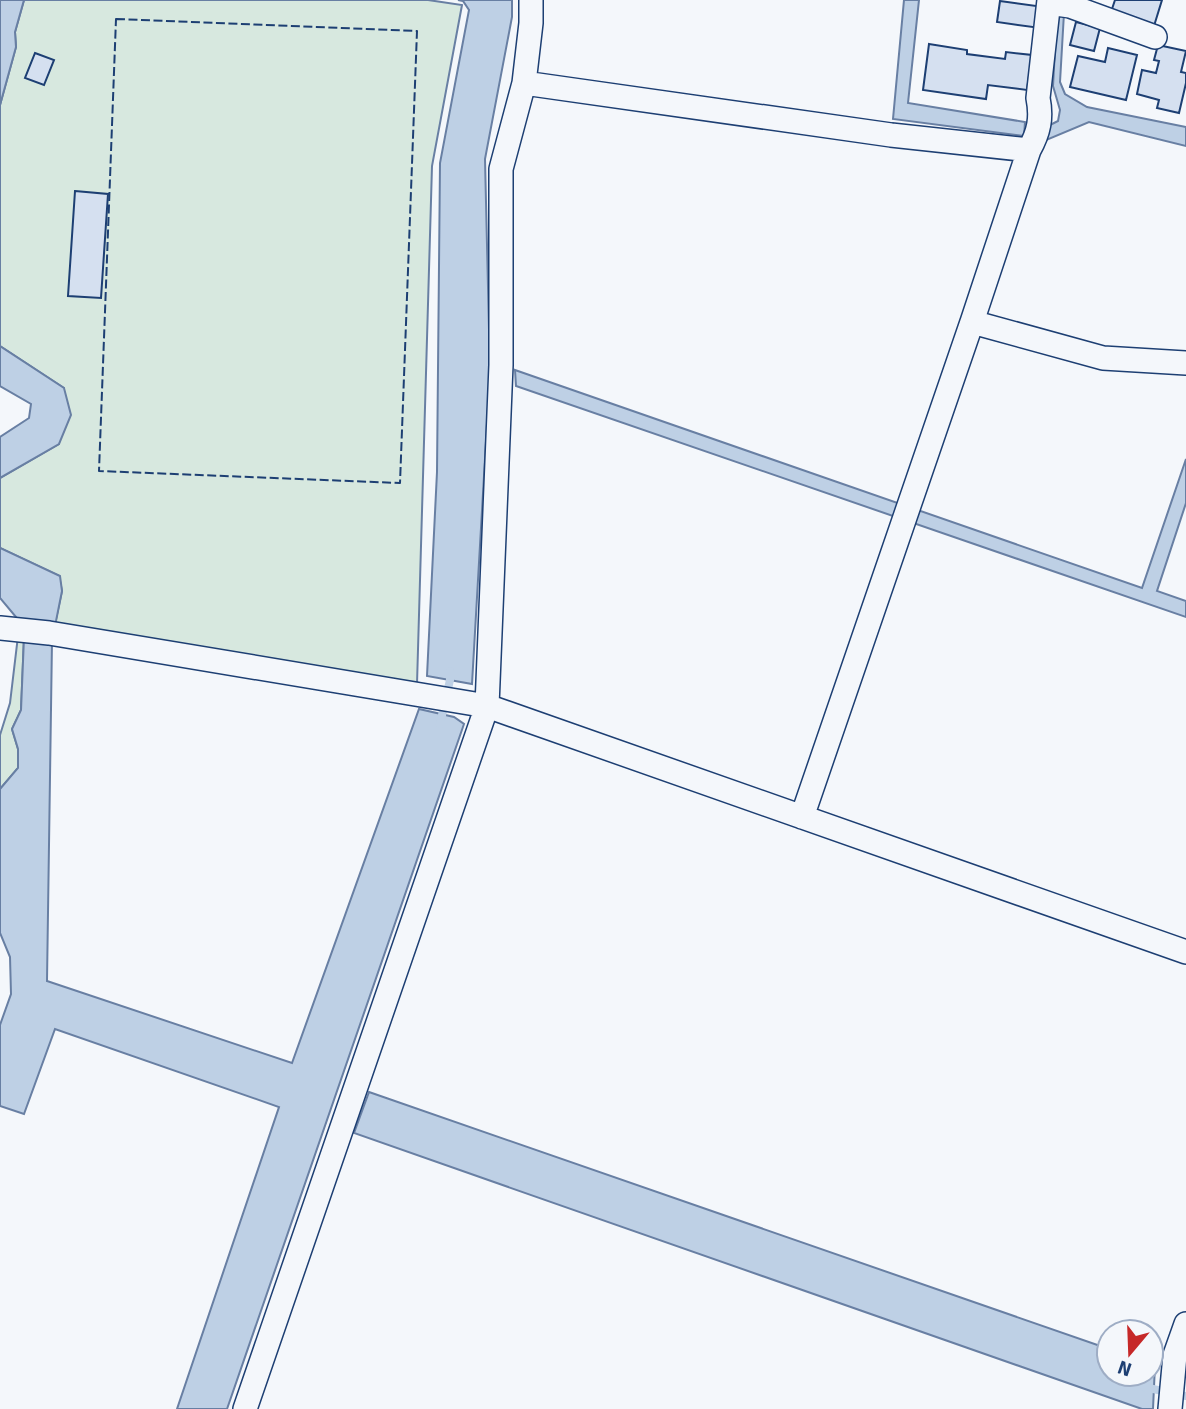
<svg xmlns="http://www.w3.org/2000/svg" width="1186" height="1409" viewBox="0 0 1186 1409" font-family="Signika,sans-serif">
	<style>
		.green { fill: #d7e8df; stroke: #687fa3; stroke-width: 2 }
		.water { fill: #bed0e5; stroke: #687fa3; stroke-width: 2 }
		.lines { fill: none; stroke-linecap: round; stroke-linejoin: round }
		.stream { stroke: #bed0e5; stroke-width: 8 }
		.building { fill: #d5e0f0; stroke: #1d3f73; stroke-width: 2 }
		.street-casing { stroke: #1d3f73; stroke-width: 26 }
		.street { stroke: #f4f7fb; stroke-width: 23 }
		.fence { stroke: #1d3f73; stroke-width: 2; stroke-dasharray: 9 3.5; stroke-linecap: butt }
	</style>
	<rect width="100%" height="100%" fill="#f4f7fb"/>
	<!-- green -->
	<path class="green" d="M24,0h404l34,5 -30,161 -15,518 -362,-60 7,-33 -3,-15 -59,-28v-70l59,-34 5,-56 -64,-42v-241l16,-58 -1,-15z
		M18,636l6,1 -3,73 -9,19 6,20v19l-18,21v-54l10,-32z"/>
	<!-- water -->
	<path class="water" d="M0,0h24l-9,32 1,15 -16,58z
		M458,0h54v17l-27,142 5,213 -18,312 -45,-8 10,-204 3,-309 29,-153 -6,-9z
		M904,0h15l-11,103 117,19 -1,14 -131,-17z
		M1064,13l-4,69 5,12 22,13 99,20v19l-97,-24 -45,19 2,-14 12,-6 2,-11 -7,-24 4,-72z
		M0,346l64,42 7,27 -12,29 -59,34v-41l29,-19 2,-14 -31,-18z
		M515,370l627,218 44,-129v44l-29,88 29,10v16l-670,-231z
		M0,548l60,28 2,15 -10,50 -5,340 245,82 127,-354 35,8 10,7 -237,685h-50l102,-302 -224,-78 -31,85 -24,-8v-81l11,-31 -1,-37 -10,-24v-144l18,-21v-19l-6,-20 9,-19 3,-73 -3,-14 -21,-25z
		M369,1092l740,257v25h42v-10l4,1 -2,44h-11l-788,-276z"/>
	<g class="lines">
		<!-- stream -->
		<path class="stream" d="M440,724l10,-44v-9
			M1144,1387l42,9"/>
	</g>
	<!-- building -->
	<path class="building" d="M1115,0h47l-8,26 -43,-14z
		M1000,1l44,6 -4,21 -43,-6z
		M1076,22l24,6 -6,23 -24,-6z
		M929,44l38,6v4l38,5 1,-7 26,3 -5,35 -39,-5 -2,14 -63,-9z
		M1158,45l28,6 -5,21 5,1v10l-7,30 -22,-5 2,-8 -22,-6 5,-24 14,3 3,-12 -5,-1z
		M1108,48l29,7 -11,45 -56,-13 8,-31 27,6z
		M35,53l19,7 -10,25 -19,-7z
		M75,191l33,3 -7,104 -33,-2z"/>
	<g class="lines">
		<!-- street casing -->
		<g class="street-casing">
			<path id="street" d="M1049,0l-11,98c4,20 1,34 -9,52l-57,172 131,36 83,5
				M1049,3l21,3 85,31
				M524,83l367,52 138,15
				M0,628l49,5 438,73 699,246
				M802,817l170,-495
				M245,1409l242,-703 14,-341v-196l23,-86 7,-60v-23
				M1170,1409l5,-54 11,-31"/>
		</g>
		<!-- street -->
		<use href="#street" class="street"/>
		<!-- fence -->
		<path class="fence" d="M116,19l301,12 -17,452 -301,-12z"/>
	</g>
	<!-- north arrow -->
	<g transform="translate(1130 1353) rotate(199)"><circle r="33" fill="#f4f7fb" stroke="#9eadc5" stroke-width="2"/>
	<path d="M0-5L12 26L0 18L-12 26Z" fill="#c62828"/>
	<text y="-10" font-size="19" font-weight="bold" text-anchor="middle" fill="#1d3f73">N</text>
	</g>
</svg>
